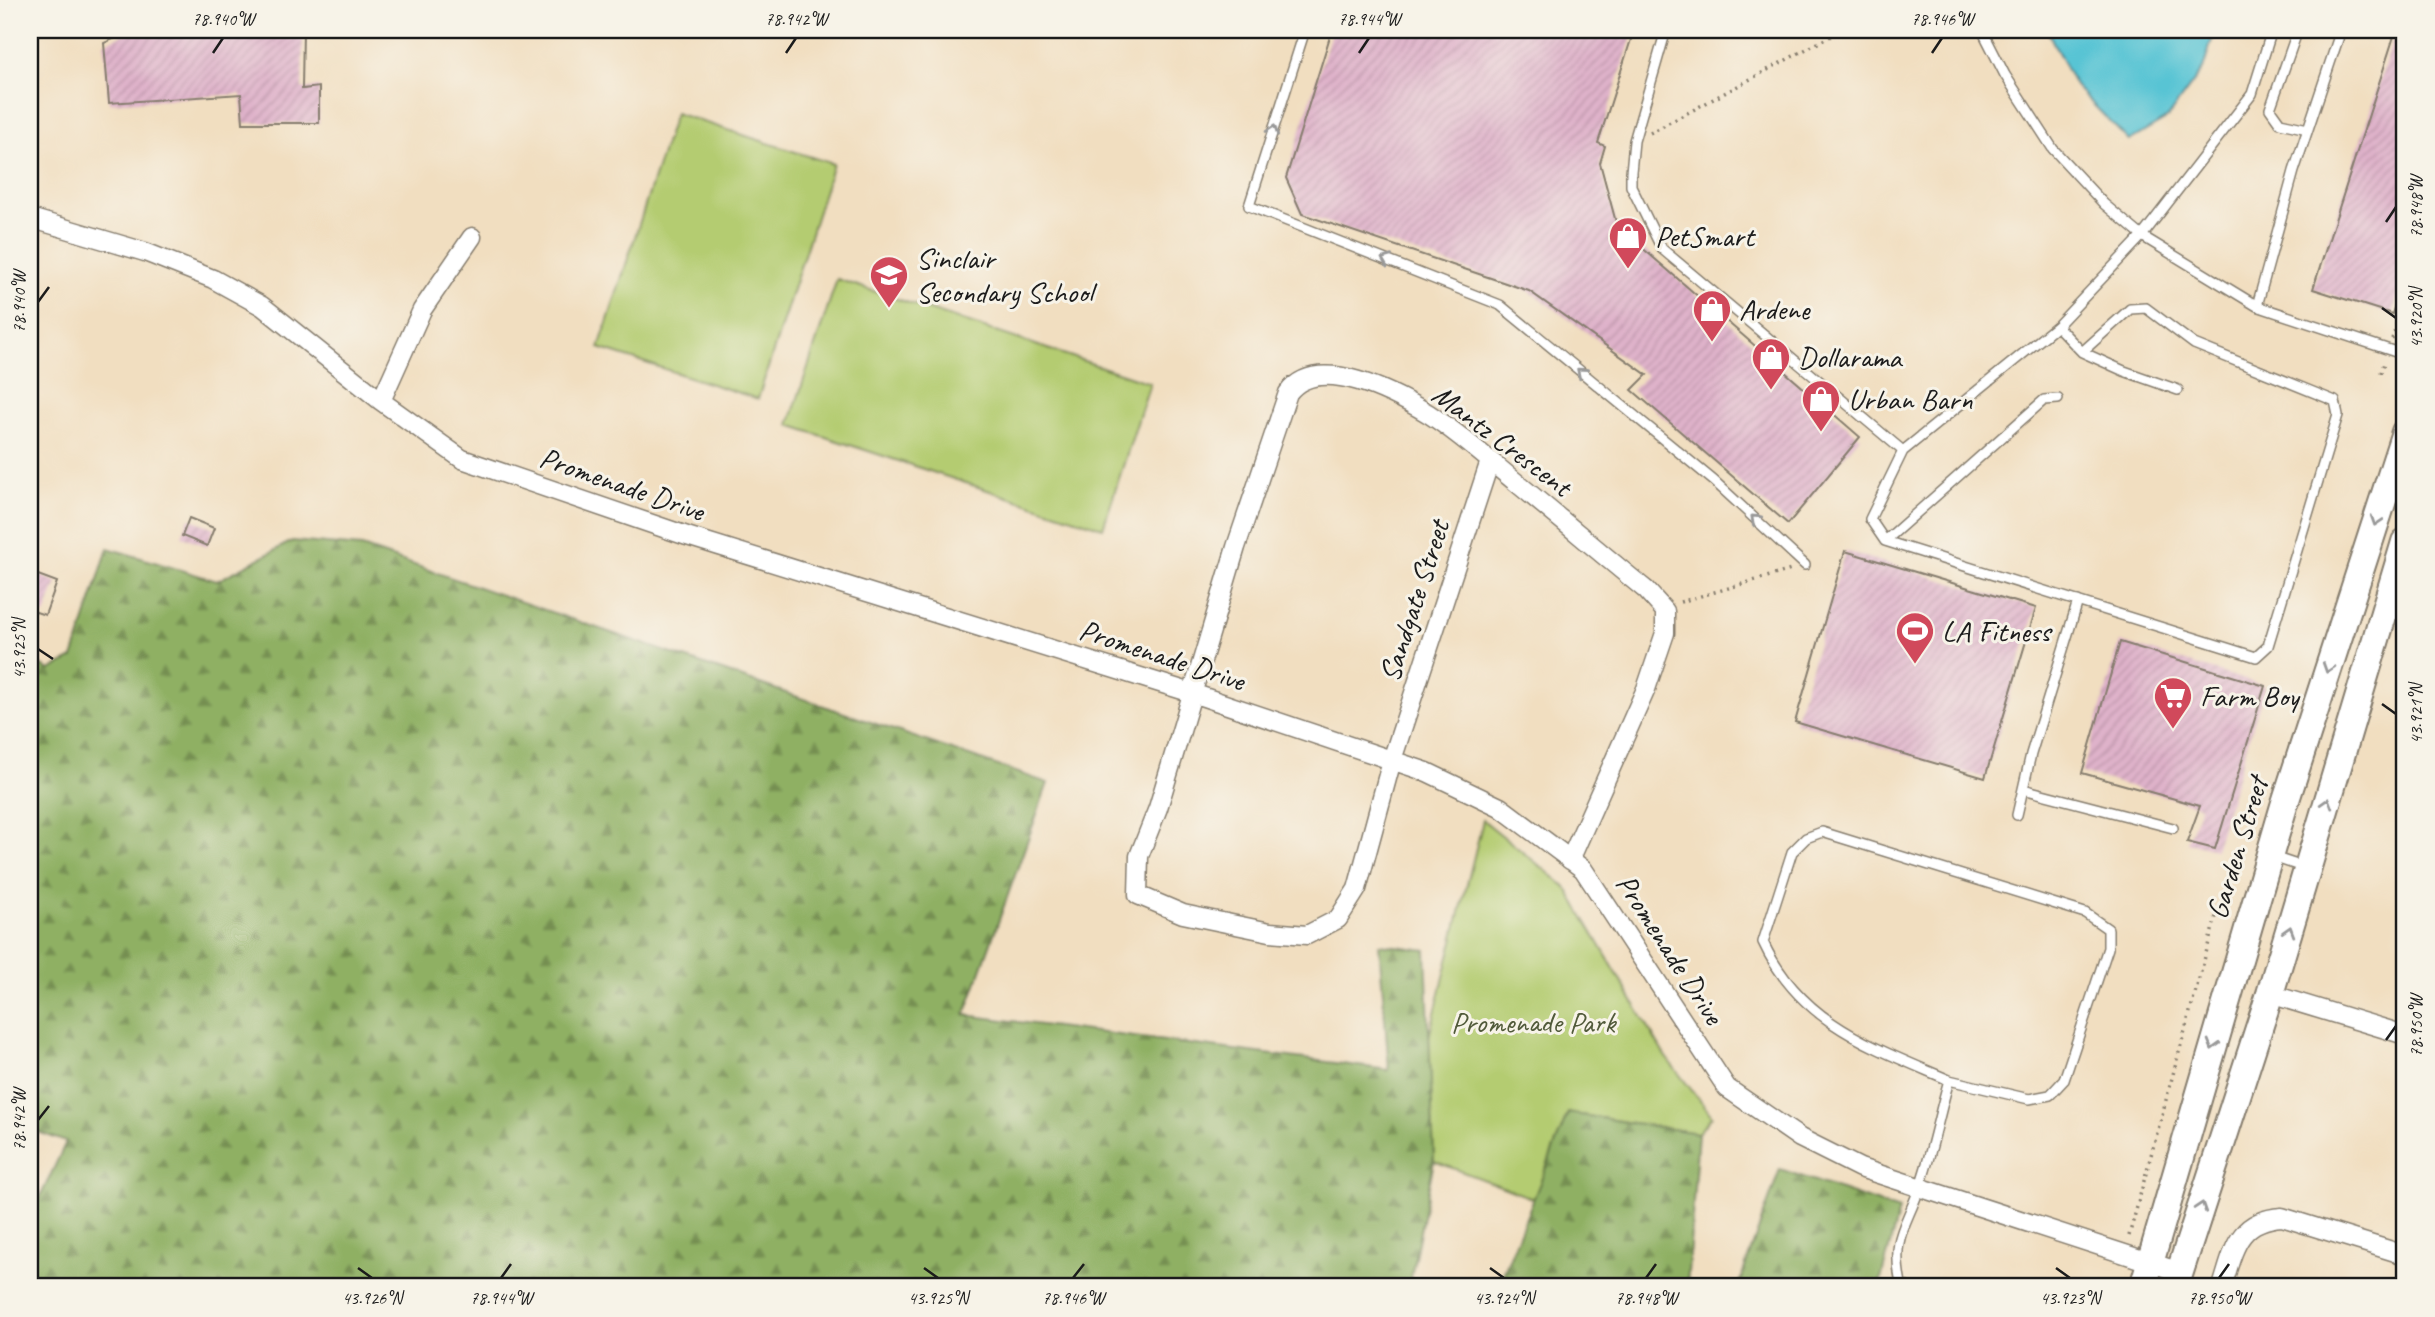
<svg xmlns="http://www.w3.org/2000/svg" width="2435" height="1317" viewBox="0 0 2435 1317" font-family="Caveat,sans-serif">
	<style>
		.green { fill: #b4cc71; stroke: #687446; stroke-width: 2 }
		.forest { fill: url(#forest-firs); stroke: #566640; stroke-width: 2 }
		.water { fill: #59c4d4; stroke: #3a7078; stroke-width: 2 }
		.building { fill: url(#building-hatch) }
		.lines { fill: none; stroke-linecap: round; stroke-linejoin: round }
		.lane-casing { stroke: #867d6e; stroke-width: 12 }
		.street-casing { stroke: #867d6e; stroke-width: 21 }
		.secondary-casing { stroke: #867d6e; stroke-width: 30 }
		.path { stroke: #867d6e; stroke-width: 3.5; stroke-dasharray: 2 5; stroke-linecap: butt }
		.lane { stroke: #fff; stroke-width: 9 }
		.street { stroke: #fff; stroke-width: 18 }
		.secondary { stroke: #fff; stroke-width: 26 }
		.oneway { stroke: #999 }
		.ticks { fill: none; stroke: #1c1c1c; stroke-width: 2.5 }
		.labels { text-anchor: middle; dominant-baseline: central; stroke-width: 6; stroke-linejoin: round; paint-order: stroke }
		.poi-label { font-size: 30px; fill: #1c1c1c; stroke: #f7f3e8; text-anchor: start }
		.street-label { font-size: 30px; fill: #1c1c1c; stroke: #f7f3e8 }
		.park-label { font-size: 30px; fill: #515a3a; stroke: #f7f3e8 }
		.neatline { fill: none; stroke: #1c1c1c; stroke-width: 2.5 }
		.ticks-label { font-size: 18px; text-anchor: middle; fill: #1c1c1c }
	</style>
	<defs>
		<pattern id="forest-firs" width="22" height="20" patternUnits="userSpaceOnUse" patternTransform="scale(1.75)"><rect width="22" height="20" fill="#8fb063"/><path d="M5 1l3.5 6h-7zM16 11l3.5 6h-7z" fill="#748e51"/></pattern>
		<pattern id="building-hatch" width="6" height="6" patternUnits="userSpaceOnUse" patternTransform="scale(1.75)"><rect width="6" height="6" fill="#dfb2ca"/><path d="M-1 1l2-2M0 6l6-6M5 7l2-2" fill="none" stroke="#bf98ad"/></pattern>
	</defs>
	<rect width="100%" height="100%" fill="#f7f3e8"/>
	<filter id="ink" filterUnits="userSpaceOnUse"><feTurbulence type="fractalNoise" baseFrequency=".0143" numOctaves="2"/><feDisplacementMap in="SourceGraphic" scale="14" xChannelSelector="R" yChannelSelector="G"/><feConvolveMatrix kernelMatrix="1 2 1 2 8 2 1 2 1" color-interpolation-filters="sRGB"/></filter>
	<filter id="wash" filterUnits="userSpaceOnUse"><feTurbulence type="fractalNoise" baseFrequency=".00686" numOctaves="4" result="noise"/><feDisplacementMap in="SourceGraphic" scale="28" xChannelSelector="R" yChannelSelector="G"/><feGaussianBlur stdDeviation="1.57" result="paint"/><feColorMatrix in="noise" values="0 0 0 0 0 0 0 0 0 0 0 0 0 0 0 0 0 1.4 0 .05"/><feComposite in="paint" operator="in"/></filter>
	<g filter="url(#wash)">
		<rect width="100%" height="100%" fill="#f1dec0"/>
		<!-- green -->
		<path class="green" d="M675,113l158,51 -75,235 -159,-51z
			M837,279l313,104 -47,145 -314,-103z
			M1483,820l83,67 99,169 47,60 -14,17 -130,-20 -34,86 -100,-38 -5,-124z"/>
		<!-- forest -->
		<path class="forest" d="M292,541l70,6 686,236 -83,232 424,55 -10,-126 47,6 8,211 -25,126h-1379v-68l36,-77 -36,-13v-469l20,10 23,-12 35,-110 109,33z
			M1568,1113l130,20 -11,154h-189z
			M1780,1169l119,41 -20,77h-141z"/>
		<!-- water -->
		<path class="water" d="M2047,30h168l-12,39 -37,50 -37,22 -54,-55z"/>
		<g id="blocks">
			<!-- building -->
			<path class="building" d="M133,30h170l-1,59 17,-2v36h-76l-2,-29 -132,9 -5,-60z
				M1332,30h302l-36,113 7,3 -5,17 17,63 243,211 -72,87 -156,-134 15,-15 -118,-84 -227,-77 -16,-36z
				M2396,30h9v244l-13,40 -79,-25z
				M189,518l25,10 -7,18 -25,-10z
				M1845,551l191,57 -51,170 -190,-56z
				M30,572l27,10 -12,33 -15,-5z
				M2120,642l145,44 -50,163 -28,-7 13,-36 -118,-33z"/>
		</g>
	</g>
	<g filter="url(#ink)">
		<use href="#blocks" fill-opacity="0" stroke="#867d6e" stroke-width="2"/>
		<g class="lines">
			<!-- lane casing -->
			<g class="lane-casing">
				<path id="lane" d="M1305,30l-56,176 251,99 214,176 91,84
					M1666,30l-32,111 -3,31v14l31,63 241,202 154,-125 85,-90 110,-142 20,-64
					M1982,30l23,45 48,74 51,55 38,32 115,70 148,49
					M2295,38l-25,71 10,14 28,6
					M2257,306l37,-135 47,-141
					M2057,326l25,26 42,19 54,19
					M1903,451l-33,68 15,22 371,116 12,-11 70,-231 -3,-14 -141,-57 -48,-36 -16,1 -48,43
					M1885,541l159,-141 14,-1
					M2023,789l150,39
					M2017,815l14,-61 47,-153
					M2273,857l33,11
					M1906,1287l-5,-3c-10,-48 5,-56 19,-98 12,-34 19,-71 29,-106l80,19 21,-4 14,-15 44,-132v-19l-23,-16 -263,-81 -16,6 -14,14 -29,90c37,81 110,105 186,138"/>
			</g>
			<!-- street casing -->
			<g class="street-casing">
				<path id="street" d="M30,218l115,34 68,27 49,27 119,95 81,58 225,77 505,157 235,79 73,35 83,62 144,219 73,50 60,30 320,104
					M381,401l41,-91 50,-73
					M1490,461l-98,299 -35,129 -19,30 -31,16 -37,-3 -87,-18 -45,-19 1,-39 19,-48 78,-261 52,-154c30,-41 108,1 141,21 31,20 60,46 89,70 43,35 85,71 128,106l19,21v22l-19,56 -76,171
					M2270,994l135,41
					M2222,1287c12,-37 15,-67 60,-70l123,38"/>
			</g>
			<!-- secondary casing -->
			<g class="secondary-casing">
				<path id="secondary" d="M2143,1287l141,-481 121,-374
					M2175,1287l95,-293 135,-452"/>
			</g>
			<!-- path -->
			<path class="path" d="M1650,133l192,-103
				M2392,339l13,-41
				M2381,373l3,-10
				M1680,602l111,-32
				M2129,1236l89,-327"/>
			<!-- lane -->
			<use href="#lane" class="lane"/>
			<!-- street -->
			<use href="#street" class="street"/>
			<!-- secondary -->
			<use href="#secondary" class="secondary"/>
		</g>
		<!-- one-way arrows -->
		<defs><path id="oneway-chevron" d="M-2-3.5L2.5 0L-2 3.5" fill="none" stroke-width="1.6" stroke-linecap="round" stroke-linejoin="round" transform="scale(1.75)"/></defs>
		<g class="oneway">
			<use href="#oneway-chevron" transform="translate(1273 130) rotate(-72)"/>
			<use href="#oneway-chevron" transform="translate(1386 260) rotate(-158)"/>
			<use href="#oneway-chevron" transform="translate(1581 372) rotate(-140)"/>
			<use href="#oneway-chevron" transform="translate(1755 519) rotate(-137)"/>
			<use href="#oneway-chevron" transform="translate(2376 521) rotate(108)"/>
			<use href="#oneway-chevron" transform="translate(2328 668) rotate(108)"/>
			<use href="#oneway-chevron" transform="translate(2327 803) rotate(-73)"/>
			<use href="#oneway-chevron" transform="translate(2289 931) rotate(-73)"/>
			<use href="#oneway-chevron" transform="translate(2213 1045) rotate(106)"/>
			<use href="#oneway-chevron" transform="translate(2201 1207) rotate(-72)"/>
		</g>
	</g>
	<!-- ticks -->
	<path class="ticks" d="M213,53l10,-15M786,53l10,-15M1359,53l10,-15M1932,53l10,-15M2386,222l10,-15M38,302l11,-15M2382,308l14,10M38,649l15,10M2382,704l14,10M2386,1040l10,-14M38,1120l11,-14M358,1268l14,10M924,1268l14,10M1490,1268l14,10M2056,1268l14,10M501,1278l10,-14M1073,1278l11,-14M1646,1278l10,-14M2219,1278l10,-14"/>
	<!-- icons -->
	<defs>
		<g id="shop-pin" transform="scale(2.0125)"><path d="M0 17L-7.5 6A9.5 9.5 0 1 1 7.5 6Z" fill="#d1495b" stroke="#f7f3e8"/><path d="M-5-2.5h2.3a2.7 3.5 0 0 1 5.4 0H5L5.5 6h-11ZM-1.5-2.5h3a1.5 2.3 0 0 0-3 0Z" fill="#fff"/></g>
		<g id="school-pin" transform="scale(2.0125)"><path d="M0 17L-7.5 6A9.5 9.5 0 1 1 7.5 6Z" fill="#d1495b" stroke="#f7f3e8"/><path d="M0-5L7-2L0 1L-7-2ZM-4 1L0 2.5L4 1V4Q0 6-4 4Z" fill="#fff"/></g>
		<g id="stadium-pin" transform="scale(2.0125)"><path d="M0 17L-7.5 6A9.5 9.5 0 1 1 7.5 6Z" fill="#d1495b" stroke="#f7f3e8"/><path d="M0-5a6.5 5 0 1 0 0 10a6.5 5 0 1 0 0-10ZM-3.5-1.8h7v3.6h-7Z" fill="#fff"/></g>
		<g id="supermarket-pin" transform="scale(2.0125)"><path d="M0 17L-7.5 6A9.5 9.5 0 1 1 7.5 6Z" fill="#d1495b" stroke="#f7f3e8"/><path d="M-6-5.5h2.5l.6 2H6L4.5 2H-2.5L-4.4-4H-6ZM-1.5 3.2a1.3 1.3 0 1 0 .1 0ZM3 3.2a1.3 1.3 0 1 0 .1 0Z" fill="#fff"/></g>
	</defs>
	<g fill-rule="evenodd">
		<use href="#shop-pin" x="1628" y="236"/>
		<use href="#school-pin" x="889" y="275"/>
		<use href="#shop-pin" x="1712" y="309"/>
		<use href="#shop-pin" x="1771" y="357"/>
		<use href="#shop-pin" x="1821" y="399"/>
		<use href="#stadium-pin" x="1915" y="631"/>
		<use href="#supermarket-pin" x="2173" y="696"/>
	</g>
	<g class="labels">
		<!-- poi labels -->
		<g class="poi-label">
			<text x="1655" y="236">PetSmart</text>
			<text x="916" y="258">Sinclair<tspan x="916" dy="34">Secondary School</tspan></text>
			<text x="1739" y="309">Ardene</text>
			<text x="1798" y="357">Dollarama</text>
			<text x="1848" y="399">Urban Barn</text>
			<text x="1942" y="631">LA Fitness</text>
			<text x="2200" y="696">Farm Boy</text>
		</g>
		<!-- street labels -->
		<g class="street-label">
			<text transform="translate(1502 440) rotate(37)">Mantz Crescent</text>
			<text transform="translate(622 484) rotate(19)">Promenade Drive</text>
			<text transform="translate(1414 601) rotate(-72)">Sandgate Street</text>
			<text transform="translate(1162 655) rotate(18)">Promenade Drive</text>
			<text transform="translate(2237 848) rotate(-73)">Garden Street</text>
			<text transform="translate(1670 949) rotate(57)">Promenade Drive</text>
		</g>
		<!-- park labels -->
		<g class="park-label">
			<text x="1533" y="1022">Promenade Park</text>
		</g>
	</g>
	<!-- margin -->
	<rect width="2435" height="1317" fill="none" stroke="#f7f3e8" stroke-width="77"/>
	<rect x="38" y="38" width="2358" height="1240" class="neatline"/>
	<g class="ticks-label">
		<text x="223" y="25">78.940°W</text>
		<text x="796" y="25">78.942°W</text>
		<text x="1369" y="25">78.944°W</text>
		<text x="1942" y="25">78.946°W</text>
		<text transform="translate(2416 207) rotate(-90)" y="6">78.948°W</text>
		<text transform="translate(19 302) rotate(-90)" y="6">78.940°W</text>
		<text transform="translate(2416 318) rotate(-90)" y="6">43.920°N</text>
		<text transform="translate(19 649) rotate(-90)" y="6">43.925°N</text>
		<text transform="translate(2416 714) rotate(-90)" y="6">43.921°N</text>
		<text transform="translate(2416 1026) rotate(-90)" y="6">78.950°W</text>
		<text transform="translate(19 1120) rotate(-90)" y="6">78.942°W</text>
		<text x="372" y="1304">43.926°N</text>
		<text x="501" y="1304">78.944°W</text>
		<text x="938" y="1304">43.925°N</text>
		<text x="1073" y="1304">78.946°W</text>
		<text x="1504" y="1304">43.924°N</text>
		<text x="1646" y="1304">78.948°W</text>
		<text x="2070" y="1304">43.923°N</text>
		<text x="2219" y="1304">78.950°W</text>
	</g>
</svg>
